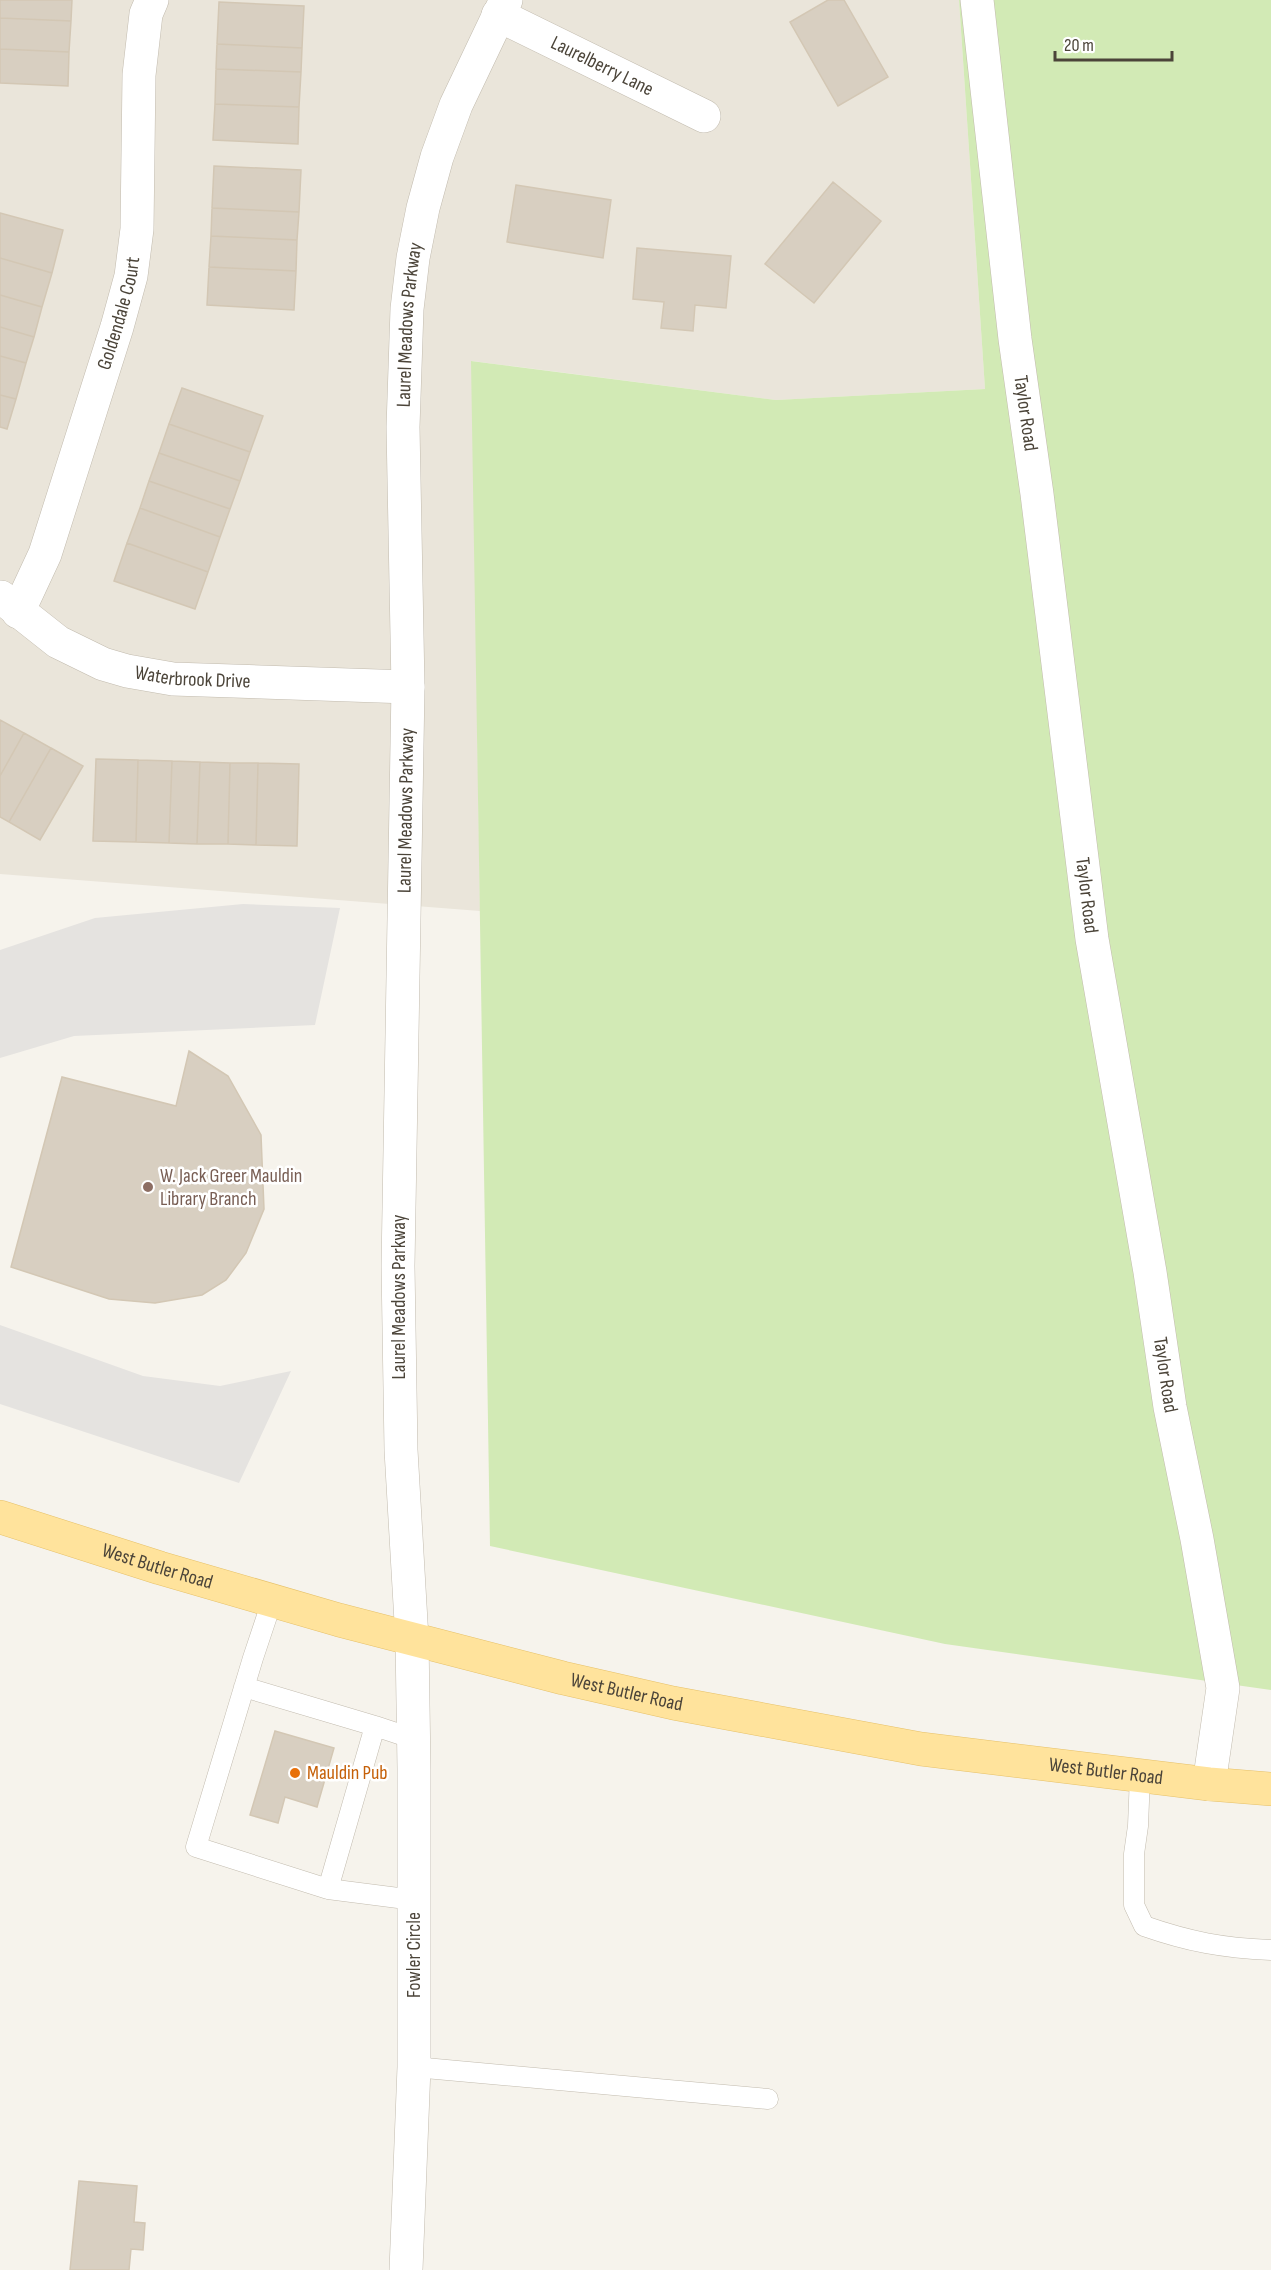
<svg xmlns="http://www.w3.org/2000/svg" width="1271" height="2270" viewBox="0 0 1271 2270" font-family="'Sofia Sans Condensed',sans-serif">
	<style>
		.residential { fill: #eae5da }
		.green { fill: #d2eab5 }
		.parking { fill: #e5e3e0 }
		.building { fill: #d8cfc1; stroke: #d3c7b4; stroke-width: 1.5 }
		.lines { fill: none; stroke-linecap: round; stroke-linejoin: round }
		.lane-casing { stroke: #c2bbae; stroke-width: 21 }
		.street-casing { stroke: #c2bbae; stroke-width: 34 }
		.primary-casing { stroke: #e6c16a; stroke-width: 34 }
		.lane { stroke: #fff; stroke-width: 20 }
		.street { stroke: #fff; stroke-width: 33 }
		.primary { stroke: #ffe39c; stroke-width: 33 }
		.education-dot { fill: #8d6e63; stroke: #fff; stroke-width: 2 }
		.food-dot { fill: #e8710a; stroke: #fff; stroke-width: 2 }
		.labels { text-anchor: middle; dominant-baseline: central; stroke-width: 5; stroke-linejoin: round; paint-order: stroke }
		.street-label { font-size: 20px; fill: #4b4439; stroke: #fff }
		.education-label { font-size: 20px; fill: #785e54; stroke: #fff; text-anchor: start }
		.food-label { font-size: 20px; fill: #c56008; stroke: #fff; text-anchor: start }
	</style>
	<rect width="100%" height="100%" fill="#f6f3ec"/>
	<!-- residential -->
	<path class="residential" d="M0,0h959l26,389 -209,11 -304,-39 8,550 -480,-37z"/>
	<!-- green -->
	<path class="green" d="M959,0h312v1690l-326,-46 -455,-98 -19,-1185 305,39 209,-11z"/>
	<!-- parking -->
	<path class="parking" d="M243,904l97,4 -25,117 -241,11 -74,22v-108l95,-32z
		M0,1325l143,51 77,10 71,-15 -52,112 -239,-79z"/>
	<!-- building -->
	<path class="building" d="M0,0h72l-1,21 -71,-3z
		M828,0h16l44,77 -50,29 -48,-84z
		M219,2l85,4 -2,42 -85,-4z
		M0,18l71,3 -2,31 -69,-3z
		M217,44l85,4 -1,24 -85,-3z
		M0,49l69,3 -1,34 -68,-3z
		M216,69l85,3 -2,35 -84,-3z
		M215,104l84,3 -1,37 -85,-4z
		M214,166l87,4 -2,42 -87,-4z
		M833,182l48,39 -67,82 -49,-39z
		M516,185l95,15 -8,58 -96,-16z
		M212,208l87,4 -2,28 -86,-4z
		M0,213l63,17 -11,43 -52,-15z
		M211,236l86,4 -1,31 -87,-4z
		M637,248l94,8 -5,52 -31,-3 -2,26 -32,-3 3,-26 -31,-3z
		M0,258l52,15 -10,34 -42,-12z
		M209,267l87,4 -2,39 -87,-5z
		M0,295l42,12 -8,30 -34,-10z
		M0,327l34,10 -8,26 -26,-7z
		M0,356l26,7 -10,36 -16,-4z
		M182,388l81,28 -13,36 -81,-28z
		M0,395l16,4 -9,30 -7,-2z
		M169,424l81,28 -10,29 -81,-28z
		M159,453l81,28 -10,28 -81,-28z
		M149,481l81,28 -10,28 -80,-29z
		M140,508l80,29 -12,35 -81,-29z
		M127,543l81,29 -13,37 -81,-28z
		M0,720l24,13 -24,43z
		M24,733l27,15 -42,74 -9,-5v-41z
		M51,748l32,18 -43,74 -31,-18z
		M96,759l42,1 -2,82 -43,-1z
		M138,760l34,1 -3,82 -33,-1z
		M172,761l28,1 -3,82 -28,-1z
		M200,762l30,1 -2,81h-31z
		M230,763h28l-2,82 -28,-1z
		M258,763l41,1 -2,82 -41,-1z
		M189,1051l39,25 33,59 3,74 -18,44 -20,27 -24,15 -47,8 -46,-4 -98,-32 51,-190 114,29z
		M275,1731l59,17 -17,59 -32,-10 -7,26 -28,-8z
		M79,2181l58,5 -3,36 11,1 -2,27 -12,-1 -2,21h-59z"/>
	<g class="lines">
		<!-- lane casing -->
		<g class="lane-casing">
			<path id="lane" d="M244,1687l131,39 -47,163 -132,-42 57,-189 19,-57
				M375,1726l39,13
				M1140,1776l-2,50 -4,28v51l10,21c46,16 79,22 127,24
				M328,1889l86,11
				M414,2067l354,32"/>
		</g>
		<!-- street casing -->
		<g class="street-casing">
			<g id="street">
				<path id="s1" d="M977,0l38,339 22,155 55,445 58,333 20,135 27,132 26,149 -14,96"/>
				<path id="s2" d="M498,15l206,101"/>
				<path id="s3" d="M1,597l57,45 45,22 24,7 46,8 235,8"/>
				<path id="s4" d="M18,612l27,-58 72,-227 14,-51 6,-47 2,-154 7,-61 6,-14"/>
				<path id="s5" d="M406,2270l8,-203v-298l-2,-130 -11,-189 -3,-184 10,-579 -5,-260 4,-118 6,-51 10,-50 14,-51 19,-52 50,-105"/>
			</g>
		</g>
		<!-- primary casing -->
		<g class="primary-casing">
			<g id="primary">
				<path id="s6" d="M0,1517l160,51 179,52 224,58 110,25 248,46 288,35 62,5"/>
			</g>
		</g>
		<!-- lane -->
		<use href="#lane" class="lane"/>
		<!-- street -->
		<use href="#street" class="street"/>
		<!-- primary -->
		<use href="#primary" class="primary"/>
	</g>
	<!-- markers -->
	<circle class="education-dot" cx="148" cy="1187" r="6"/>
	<circle class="food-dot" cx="295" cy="1773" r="6"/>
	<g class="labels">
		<!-- street labels -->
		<g class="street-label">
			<text stroke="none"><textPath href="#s2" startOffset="116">Laurelberry Lane</textPath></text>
			<text stroke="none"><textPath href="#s4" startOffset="316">Goldendale Court</textPath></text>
			<text stroke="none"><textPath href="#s5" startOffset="1946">Laurel Meadows Parkway</textPath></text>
			<text stroke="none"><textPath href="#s1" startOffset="416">Taylor Road</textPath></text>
			<text stroke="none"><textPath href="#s3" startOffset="214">Waterbrook Drive</textPath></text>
			<text stroke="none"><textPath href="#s5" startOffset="1460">Laurel Meadows Parkway</textPath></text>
			<text stroke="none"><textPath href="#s1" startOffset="902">Taylor Road</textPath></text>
			<text transform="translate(399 1297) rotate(-90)">Laurel Meadows Parkway</text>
			<text stroke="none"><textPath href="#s1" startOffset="1388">Taylor Road</textPath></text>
			<text stroke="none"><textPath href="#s6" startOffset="165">West Butler Road</textPath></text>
			<text stroke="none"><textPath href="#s6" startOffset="651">West Butler Road</textPath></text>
			<text stroke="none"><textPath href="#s6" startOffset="1137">West Butler Road</textPath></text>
			<text transform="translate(414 1955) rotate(-90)">Fowler Circle</text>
		</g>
		<!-- education labels -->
		<g class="education-label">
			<text x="160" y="1176">W. Jack Greer Mauldin<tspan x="160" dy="23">Library Branch</tspan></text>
		</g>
		<!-- food labels -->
		<g class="food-label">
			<text x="307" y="1773">Mauldin Pub</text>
		</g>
	</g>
	<!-- scale -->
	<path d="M1055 51v9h117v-9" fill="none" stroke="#4b4439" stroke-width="3"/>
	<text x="1064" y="51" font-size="18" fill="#4b4439" stroke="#ffffff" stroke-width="4.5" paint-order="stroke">20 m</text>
</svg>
